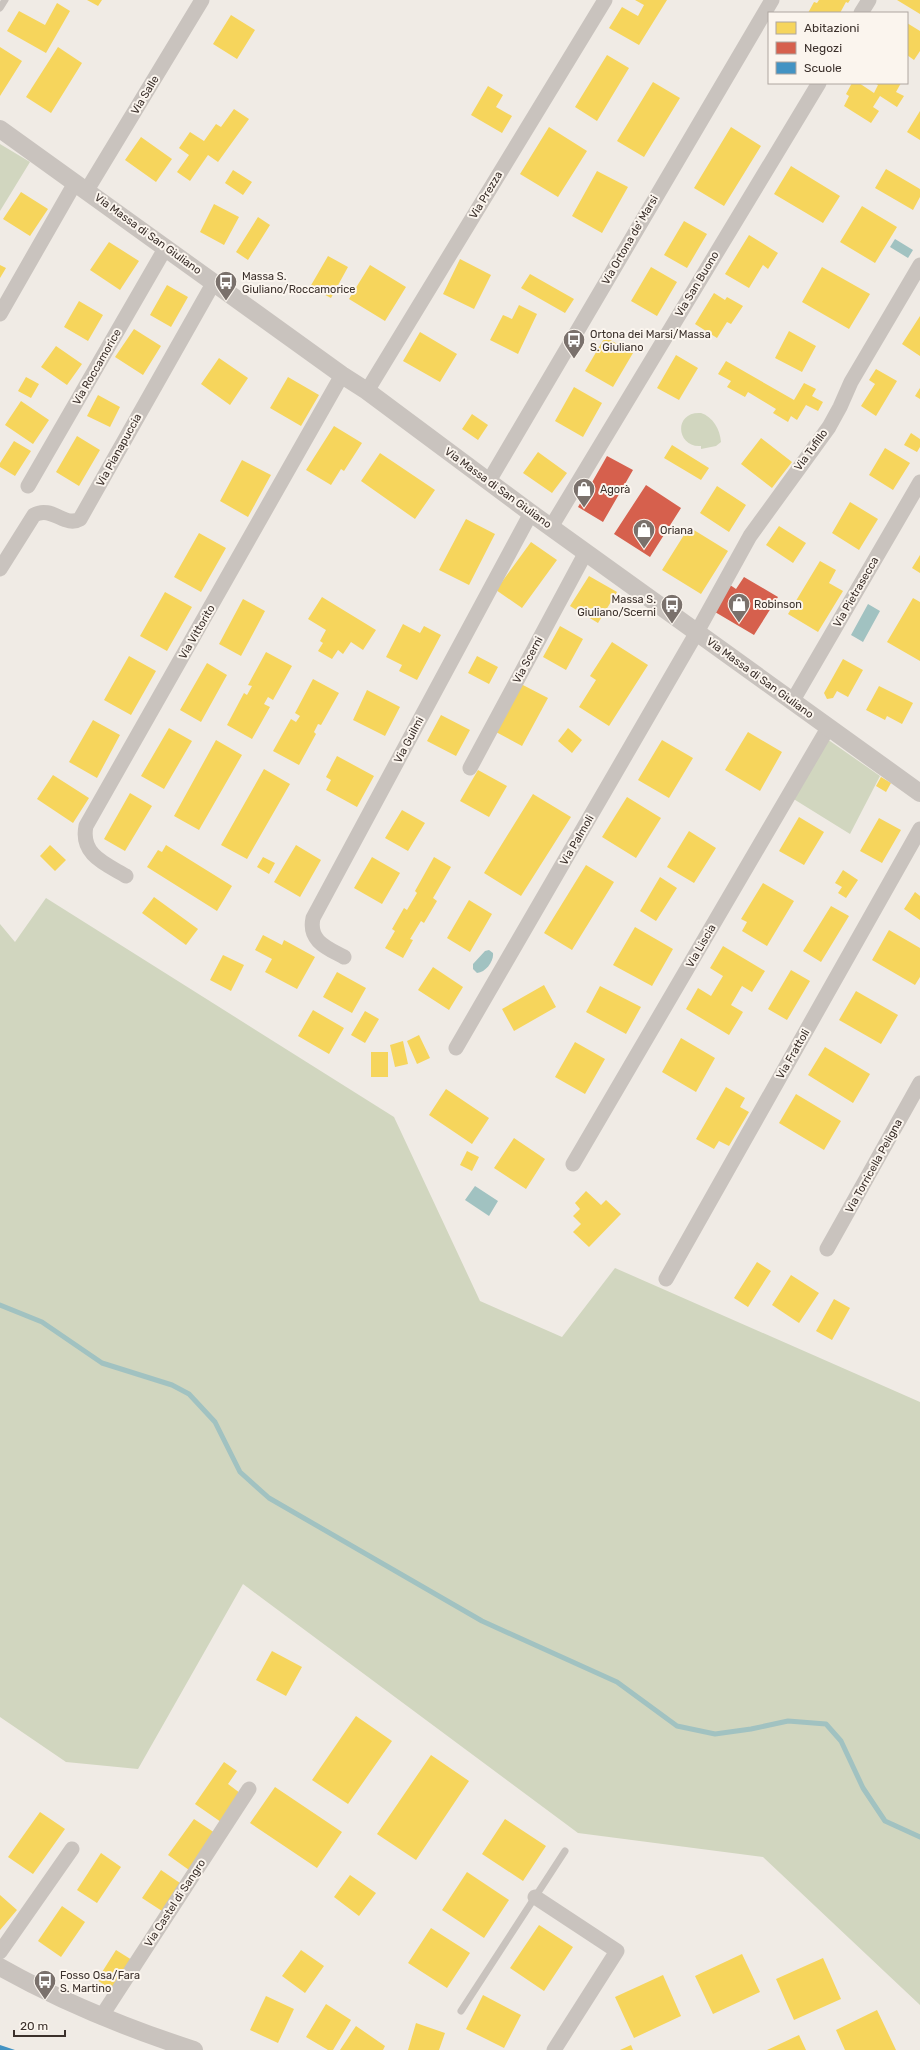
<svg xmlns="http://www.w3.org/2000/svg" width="920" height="2050" viewBox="0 0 920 2050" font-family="Rubik,sans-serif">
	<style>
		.green { fill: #d1d6bf }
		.water { fill: #a1c2c1 }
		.homes { fill: #f6d55c }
		.shops { fill: #d6604d }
		.schools { fill: #4393c3 }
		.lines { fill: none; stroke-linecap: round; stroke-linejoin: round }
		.stream { stroke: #a1c2c1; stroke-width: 5 }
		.service { stroke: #c9c3be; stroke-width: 7 }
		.minor { stroke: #c9c3be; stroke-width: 15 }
		.tertiary { stroke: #c9c3be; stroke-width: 18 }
		.labels { text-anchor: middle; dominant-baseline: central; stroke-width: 4; stroke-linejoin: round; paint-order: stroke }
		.street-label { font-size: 11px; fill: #3b302b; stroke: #fbf5ee }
		.poi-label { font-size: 11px; fill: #3b302b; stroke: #fbf5ee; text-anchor: start }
	</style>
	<rect width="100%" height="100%" fill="#f0ebe5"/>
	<!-- green -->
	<path class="green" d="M0,144l30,18 -30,49z
		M701,413c12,4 19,16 20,29l-5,4 -15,3v-3c-25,2 -28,-35 0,-33z
		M827,739l53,37 -30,58 -58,-36z
		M46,898l348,219 86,184 82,36 53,-69 305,134v603l-157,-148 -185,-24 -335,-249 -105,185 -72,-7 -66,-45v-793l15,18z"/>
	<!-- water -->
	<path class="water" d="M895,239l18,11 -5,8 -18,-11z
		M868,604l12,7 -17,31 -12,-7z
		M489,950l4,3c1,8 -7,19 -16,20l-4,-4v-5l12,-13z
		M475,1186l23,15 -9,15 -24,-16z"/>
	<!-- homes -->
	<path class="homes" d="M87,0h15l-4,6z
		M635,0h32l-28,45 -30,-17 13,-21 16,9 6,-11z
		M819,0h31l-2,3 -2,-1 -6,11h-32l6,-11 3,1z
		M897,0h23v14z
		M57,3l13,8 -24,42 -39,-22 12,-20 26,14z
		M231,15l24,15 -18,29 -24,-15z
		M907,23l13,8v20l-6,9 -7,-5z
		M0,47l22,14 -22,35z
		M58,47l24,16 -31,50 -25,-16z
		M607,55l22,13 -32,53 -22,-14z
		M653,82l27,16 -36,59 -27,-16z
		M852,83h7l15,10 4,-8 -4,-2h27l-5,9 8,4 -7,11 -17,-11 -7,11 6,4 -8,12 -27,-17 5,-10 -3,-2z
		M488,86l15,9 -7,12 16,9 -10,17 -31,-18z
		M234,109l15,10 -31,43 -10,-7 -18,26 -13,-9 12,-17 -10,-7 11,-16 14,9 12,-17 5,3z
		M920,111v29l-13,-8z
		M549,127l38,24 -29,46 -38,-23z
		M731,127l30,19 -37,60 -30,-18z
		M141,137l31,22 -16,23 -31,-22z
		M791,166l49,30 -17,27 -49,-29z
		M886,169l34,20v8l-7,13 -38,-22z
		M233,170l19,12 -9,13 -18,-12z
		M597,171l31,16 -26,46 -30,-17z
		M21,192l27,17 -18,27 -27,-17z
		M214,204l25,13 -15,28 -24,-13z
		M862,206l35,21 -22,36 -35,-21z
		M258,217l12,8 -22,35 -12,-8z
		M684,221l23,13 -20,34 -23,-13z
		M749,235l29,18 -10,16 -5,-4 -14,23 -24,-14z
		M109,242l30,19 -19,29 -30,-20z
		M328,256l20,11 -17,31 -21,-11z
		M460,259l31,16 -17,34 -31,-15z
		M0,265l6,3 -6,10z
		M370,265l36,22 -21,34 -36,-22z
		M651,267l26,15 -20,34 -26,-15z
		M822,267l48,27 -21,35 -47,-27z
		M530,274l44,25 -9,14 -44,-25z
		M167,285l21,12 -17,30 -21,-12z
		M714,293l11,7 2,-3 16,9 -12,18 -4,-2 -10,16 -22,-14z
		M79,301l24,14 -15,26 -24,-14z
		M519,305l18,9 -19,40 -28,-14 13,-25 9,4z
		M920,316v40l-18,-12z
		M134,329l27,17 -18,29 -28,-18z
		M789,331l27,15 -14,26 -27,-14z
		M420,332l37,22 -17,28 -37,-21z
		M605,337l28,16 -20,34 -28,-16z
		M56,346l26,18 -15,21 -26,-18z
		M676,355l22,13 -19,32 -22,-12z
		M219,358l29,20 -18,27 -29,-21z
		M726,361l68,39 10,-17 12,6 -4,7 11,6 -5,9 -12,-6 -9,15 -6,-4 -3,6 -15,-9 3,-4 -28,-17 -3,5 -18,-10 4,-6 -13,-7z
		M876,369l21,12 -21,35 -15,-10 14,-22 -6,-4z
		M26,377l13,7 -8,14 -13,-7z
		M288,377l31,18 -18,31 -31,-18z
		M574,387l28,16 -19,34 -28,-16z
		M920,388v11l-5,-3z
		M98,395l22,12 -10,20 -23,-11z
		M21,401l28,19 -16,24 -28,-19z
		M472,414l16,11 -10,15 -16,-11z
		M334,426l28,17 -18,28 -3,-2 -10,16 -25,-15z
		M911,433l9,6v8l-3,5 -13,-7z
		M77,436l23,14 -21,36 -23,-14z
		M761,438l31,24 -20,26 -31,-24z
		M14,441l17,10 -16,25 -15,-9v-4z
		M672,445l37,23 -8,12 -37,-22z
		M885,448l25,15 -17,27 -24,-15z
		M538,452l29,21 -15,20 -29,-20z
		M380,453l55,37 -20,29 -54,-38z
		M242,460l29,15 -23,42 -28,-16z
		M717,486l29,19 -17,27 -29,-19z
		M850,502l28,17 -19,31 -27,-17z
		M466,519l29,15 -26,51 -30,-15z
		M779,526l27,17 -13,20 -27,-18z
		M689,527l39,24 -27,43 -39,-24z
		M199,533l27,15 -25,44 -27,-15z
		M531,542l26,18 -35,48 -26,-18z
		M920,555v18l-8,-5z
		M820,561l16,9 -7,13 14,8 -25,41 -30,-18z
		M589,576l28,16 -19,31 -28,-17z
		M165,592l27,15 -25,44 -27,-15z
		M322,597l54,33 -13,20 -12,-8 -8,12 -5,-4 -6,9 -14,-8 5,-8 -3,-2 6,-11 -18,-11z
		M913,598l7,4v59l-33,-19z
		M243,599l22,12 -24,45 -22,-12z
		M403,624l17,9 4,-7 17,9 -24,45 -18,-9 3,-6 -16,-8z
		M560,626l23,13 -17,31 -23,-13z
		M612,642l36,23 -39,61 -30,-19 17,-27 -6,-4z
		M266,652l26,14 -19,34 -5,-3 -4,7 6,3 -18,32 -25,-14 17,-32 3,2 5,-9 -4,-1z
		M129,656l27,15 -25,44 -27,-15z
		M477,656l21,11 -9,17 -21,-11z
		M843,659l20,11 -15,27 -11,-6 -4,7 -6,1 -3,-6z
		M207,663l20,12 -26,47 -21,-12z
		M313,679l26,14 -18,32 -3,-1 -4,8 2,2 -17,31 -26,-14 18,-32 5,3 4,-6 -5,-3z
		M521,684l27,14 -26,48 -26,-14z
		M879,686l34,17 -11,21 -15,-8 -2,4 -19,-10z
		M367,690l33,17 -15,29 -32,-16z
		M441,715l29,15 -14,26 -29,-15z
		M93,720l27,15 -23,43 -28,-16z
		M169,728l23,13 -28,48 -23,-13z
		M568,728l14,12 -10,13 -14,-12z
		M748,732l34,20 -22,39 -35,-21z
		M216,740l26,15 -43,75 -25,-14z
		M662,740l31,18 -24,40 -31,-18z
		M337,756l37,20 -17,31 -31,-17 5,-10 -5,-3z
		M264,769l26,15 -43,75 -26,-14z
		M478,770l29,16 -18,31 -29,-16z
		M53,775l36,23 -16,25 -36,-24z
		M881,777l10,6 -5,9 -10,-6z
		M130,793l22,13 -27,45 -21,-12z
		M533,794l38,23 -50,79 -37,-23z
		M627,797l34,21 -25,40 -34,-21z
		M402,810l23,13 -17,28 -23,-13z
		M799,817l25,15 -20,33 -25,-14z
		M879,818l22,12 -19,33 -22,-12z
		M689,831l27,17 -22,35 -27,-16z
		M50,845l16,15 -11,11 -15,-15z
		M166,845l66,41 -15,25 -70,-44 11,-17 4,2z
		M296,845l25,15 -21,37 -26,-15z
		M263,857l12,6 -6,11 -12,-7z
		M372,857l28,16 -18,31 -28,-16z
		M434,857l17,10 -18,31 4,3 -13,22 -3,-2 -11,18 3,1 -10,18 -18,-10 10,-17 -3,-2 12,-21 3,2 10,-17 -2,-2z
		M586,865l28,17 -42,68 -28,-17z
		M843,870l15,10 -12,18 -8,-5 4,-6 -7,-4z
		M660,877l17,11 -21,33 -16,-10z
		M763,883l31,18 -27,45 -25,-15 5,-9 -6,-3z
		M915,892l5,4v24l-16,-11z
		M154,897l44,32 -12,16 -44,-32z
		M469,900l23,14 -22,38 -23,-14z
		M831,906l18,10 -28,46 -18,-11z
		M635,927l38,22 -21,37 -39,-21z
		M889,930l31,18v29l-5,8 -43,-25z
		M263,935l19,10 2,-5 31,17 -18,32 -32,-17 7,-13 -17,-9z
		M723,946l42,25 -13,21 -10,-6 -11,19 12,7 -14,23 -43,-26 12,-21 13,8 12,-20 -13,-8z
		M223,955l21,10 -13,26 -21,-11z
		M433,967l30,20 -14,23 -31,-20z
		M791,970l19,11 -23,39 -19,-11z
		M337,972l29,16 -14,25 -29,-16z
		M544,985l12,22 -42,24 -12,-22z
		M600,986l41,21 -15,27 -40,-22z
		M856,991l42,24 -17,29 -42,-24z
		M313,1010l31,18 -15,26 -31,-18z
		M365,1011l14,8 -14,24 -14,-8z
		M419,1035l11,23 -13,6 -10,-23z
		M681,1038l34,20 -19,34 -34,-20z
		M403,1041l5,23 -13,3 -5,-22z
		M575,1042l30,17 -20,35 -30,-17z
		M825,1047l45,27 -17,29 -45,-28z
		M371,1052h17v25h-17z
		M726,1087l19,11 -5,9 9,5 -20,34 -10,-5 -5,8 -18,-10z
		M446,1089l43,29 -17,26 -43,-29z
		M796,1094l45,27 -17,29 -45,-27z
		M514,1138l31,21 -19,30 -32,-21z
		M467,1151l12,6 -7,14 -12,-6z
		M586,1191l15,14 5,-5 15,14 -32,33 -16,-15 8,-8 -8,-8 7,-7 -5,-6z
		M757,1262l14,9 -23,36 -14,-9z
		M791,1275l28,18 -20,30 -27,-18z
		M834,1299l16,9 -18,32 -16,-9z
		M272,1651l30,16 -16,29 -30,-16z
		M356,1716l36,25 -44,63 -36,-24z
		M431,1755l38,26 -53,79 -39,-26z
		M224,1762l13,9 -9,13 12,9 -19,29 -26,-18z
		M275,1787l67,45 -25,36 -67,-45z
		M40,1812l25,17 -32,45 -25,-17z
		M194,1819l21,14 -26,37 -21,-15z
		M505,1819l41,27 -23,35 -41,-27z
		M101,1853l20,14 -24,36 -20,-13z
		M161,1870l19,13 -18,28 -20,-13z
		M467,1872l42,28 -25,38 -42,-28z
		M350,1875l26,18 -17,23 -25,-19z
		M0,1895l17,15 -17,20z
		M62,1906l23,16 -24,35 -23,-16z
		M539,1925l34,22 -29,44 -34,-23z
		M431,1928l39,25 -23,35 -39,-25z
		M116,1950l16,10 -20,30 -15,-10z
		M301,1950l23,16 -19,27 -23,-17z
		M742,1954l18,38 -47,22 -18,-38z
		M823,1958l18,41 -47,21 -18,-41z
		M663,1975l18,41 -47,22 -19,-41z
		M483,1995l38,20 -17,33 -38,-19z
		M266,1996l28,13 -16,34 -28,-13z
		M326,2004l25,16 -18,30h-5l-22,-13z
		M877,2010l19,40h-51l-9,-20z
		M416,2023l29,10 -6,17h-31z
		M356,2026l29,20 -2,4h-43z
		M799,2035l7,15h-39z
		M631,2045l2,5h-13z"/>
	<!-- shops -->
	<path class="shops" d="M607,456l26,14 -30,52 -25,-15z
		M646,485l35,23 -31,49 -36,-23z
		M744,577l34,20 -24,38 -39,-23 15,-27 6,4z"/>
	<!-- schools -->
	<path class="schools" d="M0,2045l15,5h-15z"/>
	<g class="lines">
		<!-- stream -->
		<path class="stream" d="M0,1305l42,17 60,41 70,22 17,9 26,28 25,50 29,26 213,123 135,61 60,44 38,8 36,-5 37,-8 38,3 15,17 22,47 22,33 35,16"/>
		<!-- service -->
		<path class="service" d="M0,8l5,-8
			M461,2011l104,-160"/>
		<!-- minor -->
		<path class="minor" d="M861,13l8,-13
			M87,190l115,-190
			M0,314l75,-131
			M367,391l238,-391
			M489,481l283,-481
			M28,486l138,-239
			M551,527l268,-444
			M0,569l34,-54c18,-10 31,13 46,4l134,-237
			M792,702l128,-220
			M470,768l116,-216
			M126,876c-20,-12 -46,-21 -40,-50l256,-451
			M344,957c-17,-9 -36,-16 -31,-39l218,-405
			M456,1048l241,-416 53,-96 79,-109 11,-20 11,-25 69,-117
			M573,1164l255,-436
			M827,1249l93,-166
			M666,1279l254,-450
			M535,1897l82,54 -63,99
			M0,1952l72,-103
			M101,2017l148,-228"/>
		<!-- tertiary -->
		<path class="tertiary" d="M0,129l342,246 25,16 164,122 389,280
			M0,1967c62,35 126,61 194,83"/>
	</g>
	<!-- icons -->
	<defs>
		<g id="bus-pin" transform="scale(1.15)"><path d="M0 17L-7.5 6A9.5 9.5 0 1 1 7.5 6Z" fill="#7a716c" stroke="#fbf5ee"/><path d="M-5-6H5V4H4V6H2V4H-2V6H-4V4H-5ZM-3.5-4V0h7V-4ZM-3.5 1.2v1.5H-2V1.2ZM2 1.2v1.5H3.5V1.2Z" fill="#fff"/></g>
		<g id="shop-pin" transform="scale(1.15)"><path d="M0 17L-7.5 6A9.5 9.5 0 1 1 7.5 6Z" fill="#7a716c" stroke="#fbf5ee"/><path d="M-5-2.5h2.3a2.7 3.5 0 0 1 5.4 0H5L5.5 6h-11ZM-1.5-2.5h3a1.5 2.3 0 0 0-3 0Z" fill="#fff"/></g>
	</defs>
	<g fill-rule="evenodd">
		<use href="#bus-pin" x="226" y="282"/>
		<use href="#bus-pin" x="574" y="340"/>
		<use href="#shop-pin" x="584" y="489"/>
		<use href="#shop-pin" x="644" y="530"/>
		<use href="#shop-pin" x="739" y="604"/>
		<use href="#bus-pin" x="672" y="605"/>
		<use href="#bus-pin" x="45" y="1981"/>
	</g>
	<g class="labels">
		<!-- street labels -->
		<g class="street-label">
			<text transform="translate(145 95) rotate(-59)">Via Salle</text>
			<text transform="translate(486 195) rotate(-59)">Via Prezza</text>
			<text transform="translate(148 234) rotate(36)">Via Massa di San Giuliano</text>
			<text transform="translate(630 240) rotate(-60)">Via Ortona de' Marsi</text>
			<text transform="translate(697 284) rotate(-59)">Via San Buono</text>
			<text transform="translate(97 367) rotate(-60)">Via Roccamorice</text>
			<text transform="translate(119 450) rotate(-61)">Via Pianapuccia</text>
			<text transform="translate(811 450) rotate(-54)">Via Tufillo</text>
			<text transform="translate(498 488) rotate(36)">Via Massa di San Giuliano</text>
			<text transform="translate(856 592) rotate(-60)">Via Pietrasecca</text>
			<text transform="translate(197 632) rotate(-60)">Via Vittorito</text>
			<text transform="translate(528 660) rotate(-62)">Via Scerni</text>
			<text transform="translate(760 678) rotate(36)">Via Massa di San Giuliano</text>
			<text transform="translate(409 740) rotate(-62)">Via Guilmi</text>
			<text transform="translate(577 840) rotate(-60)">Via Palmoli</text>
			<text transform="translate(701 946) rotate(-60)">Via Liscia</text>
			<text transform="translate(793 1054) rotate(-60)">Via Frattoli</text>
			<text transform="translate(874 1166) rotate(-61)">Via Torricella Peligna</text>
			<text transform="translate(175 1903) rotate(-57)">Via Castel di Sangro</text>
		</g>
		<!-- poi labels -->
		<g class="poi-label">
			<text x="242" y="276">Massa S.<tspan x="242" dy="13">Giuliano/Roccamorice</tspan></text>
			<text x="590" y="334">Ortona dei Marsi/Massa<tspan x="590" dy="13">S. Giuliano</tspan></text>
			<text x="600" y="489">Agorà</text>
			<text x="660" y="530">Oriana</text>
			<text x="656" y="599" text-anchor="end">Massa S.<tspan x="656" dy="13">Giuliano/Scerni</tspan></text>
			<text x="754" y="604">Robinson</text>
			<text x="60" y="1975">Fosso Osa/Fara<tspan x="60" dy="13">S. Martino</tspan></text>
		</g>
	</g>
	<!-- legend -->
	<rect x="768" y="12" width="140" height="72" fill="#fbf5ee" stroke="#aea6a0"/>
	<rect x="776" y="22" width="20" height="12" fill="#f6d55c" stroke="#aea6a0"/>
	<text x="804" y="32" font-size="12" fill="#3b302b">Abitazioni</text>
	<rect x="776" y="42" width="20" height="12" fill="#d6604d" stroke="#aea6a0"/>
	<text x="804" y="52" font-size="12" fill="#3b302b">Negozi</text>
	<rect x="776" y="62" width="20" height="12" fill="#4393c3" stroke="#aea6a0"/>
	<text x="804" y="72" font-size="12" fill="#3b302b">Scuole</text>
	<!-- scale -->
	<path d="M14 2030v6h51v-6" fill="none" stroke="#3b302b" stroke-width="2"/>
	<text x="20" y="2030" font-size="12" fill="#3b302b" stroke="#fbf5ee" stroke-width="3" paint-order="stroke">20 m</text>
</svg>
